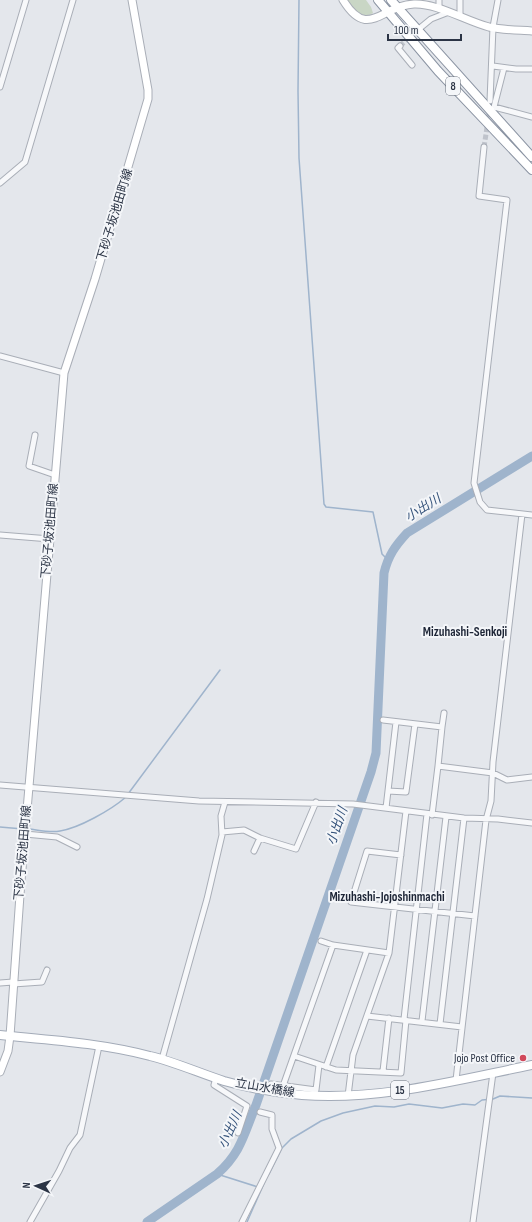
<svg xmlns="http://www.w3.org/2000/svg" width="532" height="1222" viewBox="0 0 532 1222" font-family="'Sofia Sans Condensed','Noto Sans JP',sans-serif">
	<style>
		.green { fill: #c9d6c5 }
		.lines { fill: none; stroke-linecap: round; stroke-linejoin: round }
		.stream { stroke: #9fb4cc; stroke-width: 1.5 }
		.river { stroke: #9fb4cc; stroke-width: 9 }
		.minor-tunnel { stroke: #bfc3cb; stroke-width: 5; stroke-dasharray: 5 2.5; stroke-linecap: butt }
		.minor-casing { stroke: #a9aeb7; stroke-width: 7 }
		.secondary-casing { stroke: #a9aeb7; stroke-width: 9 }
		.primary-casing { stroke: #a3abb8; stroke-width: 10 }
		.trunk-casing { stroke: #8b94a3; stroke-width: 10 }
		.minor { stroke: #f7f8fa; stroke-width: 5 }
		.secondary { stroke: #fff; stroke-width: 7 }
		.primary { stroke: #fff; stroke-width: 8 }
		.trunk { stroke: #fff; stroke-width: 8 }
		.poi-dot { fill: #d1495b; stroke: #f4f6f9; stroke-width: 1.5 }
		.labels { text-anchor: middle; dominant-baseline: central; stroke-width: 4; stroke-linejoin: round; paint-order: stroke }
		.shield { fill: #f4f6f9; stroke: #676e7b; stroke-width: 1 }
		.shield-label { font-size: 11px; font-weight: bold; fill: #2b3445 }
		.street-label { font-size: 12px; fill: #2b3445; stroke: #f4f6f9 }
		.poi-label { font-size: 12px; fill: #2b3445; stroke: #f4f6f9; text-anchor: end }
		.water-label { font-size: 13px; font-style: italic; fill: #34527a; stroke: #f4f6f9 }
		.neighbourhood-label { font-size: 13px; font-weight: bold; fill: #1d2536; stroke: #f4f6f9 }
	</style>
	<rect width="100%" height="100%" fill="#e4e7ec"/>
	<!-- green -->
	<path class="green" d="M347,0h19l5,7 2,6c-11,7 -21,-4 -26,-13z"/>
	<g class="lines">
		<!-- stream -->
		<path class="stream" d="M299,0l-1,91 1,67 25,346 2,3 47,5 9,42 5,5
			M128,794l92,-124
			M0,827l23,2
			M29,829c9,1 21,4 31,2 19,-3 51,-21 66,-34
			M217,1174l41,13
			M269,1174l13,-26 9,-9 30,-18 22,-8 32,-7 19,1 15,-3 33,4 21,-4 12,1 7,-5 11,-1 7,-3 32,2
			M247,1222l18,-41"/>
		<!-- river -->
		<path class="river" d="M147,1222l70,-48c24,-21 27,-40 39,-69l115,-333 5,-19 8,-180c4,-17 11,-27 23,-40l125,-77"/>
		<!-- minor-tunnel -->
		<path class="minor-tunnel" d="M400,46l20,-18
			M484,147l6,-39"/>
		<!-- minor casing -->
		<g class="minor-casing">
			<path id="minor" d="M439,0v9
				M460,16v-16
				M420,28l11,-9 18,-7
				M400,46l-2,2 14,17
				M493,66l23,3h16
				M504,68l-10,39 38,10
				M0,87l26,-87
				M490,101l3,-74 5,-27
				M484,147l-5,49 28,4 -33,283 6,19 7,8 45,5
				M0,183l25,-21 48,-162
				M0,356l64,17
				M35,435l-6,31 26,9
				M0,535l50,4
				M383,720l59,7 2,-14
				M442,727l-4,39 55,7 14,7 25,-3
				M0,785l199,16 154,3 111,14 34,1 34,4
				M388,791l18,1 9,-68
				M386,808l10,-86
				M432,815l6,-49
				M222,832l22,-2 16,8 -6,13
				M25,834l32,3 20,10
				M260,838l36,11 20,-47
				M401,855l-34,-4 -16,51 124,14
				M321,941l12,4 56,8
				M0,983l13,-1
				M13,984l29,-2 5,-12
				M367,1016l95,11
				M404,1019l23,-205
				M422,1021l24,-204
				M440,1024l24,-206
				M294,1056l42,14 65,3 5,-53
				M162,1059l45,-160 15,-64 -1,-19 4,-14
				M326,1067l41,-117
				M383,1071l6,-53
				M216,1078l-2,7 33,21 -9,27
				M456,1080l30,-260 5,-19 2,-39 29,-248
				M271,1084l45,6 3,-25
				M283,1086l50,-141
				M348,1096l5,-41 36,-102 17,-142
				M30,1222l29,-51 11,-23 10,-13 19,-89
				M242,1222l37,-74 -7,-19v-14l-12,-3
				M473,1222l20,-149"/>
		</g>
		<!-- secondary casing -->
		<g class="secondary-casing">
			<path id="secondary" d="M343,0c25,41 39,5 71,4 23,-1 52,17 75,23 14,3 29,3 43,4
				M0,1072l8,-21 2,-15 11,-155 43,-508 31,-94 53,-180v-9l-16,-90"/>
		</g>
		<!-- primary casing -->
		<g class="primary-casing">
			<path id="primary" d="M0,1035c50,5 101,8 150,21 25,6 49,17 74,25 25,7 52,12 78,14 77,6 155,-15 230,-30"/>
		</g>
		<!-- trunk casing -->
		<g class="trunk-casing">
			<path id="trunk" d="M378,0l60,71 94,99
				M391,0l141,157"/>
		</g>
		<!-- minor -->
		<use href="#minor" class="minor"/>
		<!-- secondary -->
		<use href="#secondary" class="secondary"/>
		<!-- primary -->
		<use href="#primary" class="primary"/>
		<!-- trunk -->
		<use href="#trunk" class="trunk"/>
	</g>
	<!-- markers -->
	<circle class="poi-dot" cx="523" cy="1058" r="4"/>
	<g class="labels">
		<!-- shield labels -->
		<g class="shield">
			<rect x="446" y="77" width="14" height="18" rx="3"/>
			<rect x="391" y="1081" width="18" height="18" rx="3"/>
		</g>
		<g class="shield-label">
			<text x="453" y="86">8</text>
			<text x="400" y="1090">15</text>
		</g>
		<!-- street labels -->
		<g class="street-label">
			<text transform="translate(115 215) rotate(-73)">下砂子坂池田町線</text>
			<text transform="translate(50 531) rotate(-85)">下砂子坂池田町線</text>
			<text transform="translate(23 853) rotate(-85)">下砂子坂池田町線</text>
			<text transform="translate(265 1088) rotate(10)">立山水橋線</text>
		</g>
		<!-- poi labels -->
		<g class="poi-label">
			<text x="515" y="1058">Jojo Post Office</text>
		</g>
		<!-- water labels -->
		<g class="water-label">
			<text transform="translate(423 508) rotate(-32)">小出川</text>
			<text transform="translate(337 826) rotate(-71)">小出川</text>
			<text transform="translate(230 1130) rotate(-65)">小出川</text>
		</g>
		<!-- neighbourhood labels -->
		<g class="neighbourhood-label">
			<text x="465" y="632">Mizuhashi-Senkoji</text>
			<text x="387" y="897">Mizuhashi-Jojoshinmachi</text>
		</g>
	</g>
	<!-- north arrow -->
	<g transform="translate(36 1186) rotate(273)" stroke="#f4f6f9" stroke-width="3" paint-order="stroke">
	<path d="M0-3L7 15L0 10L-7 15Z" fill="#2b3445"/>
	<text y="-6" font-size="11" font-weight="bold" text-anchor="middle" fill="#2b3445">N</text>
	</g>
	<!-- scale -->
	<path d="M388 34v6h73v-6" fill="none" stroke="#2b3445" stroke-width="2"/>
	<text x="394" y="34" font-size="12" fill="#2b3445" stroke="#f4f6f9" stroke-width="3" paint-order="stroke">100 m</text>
</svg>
